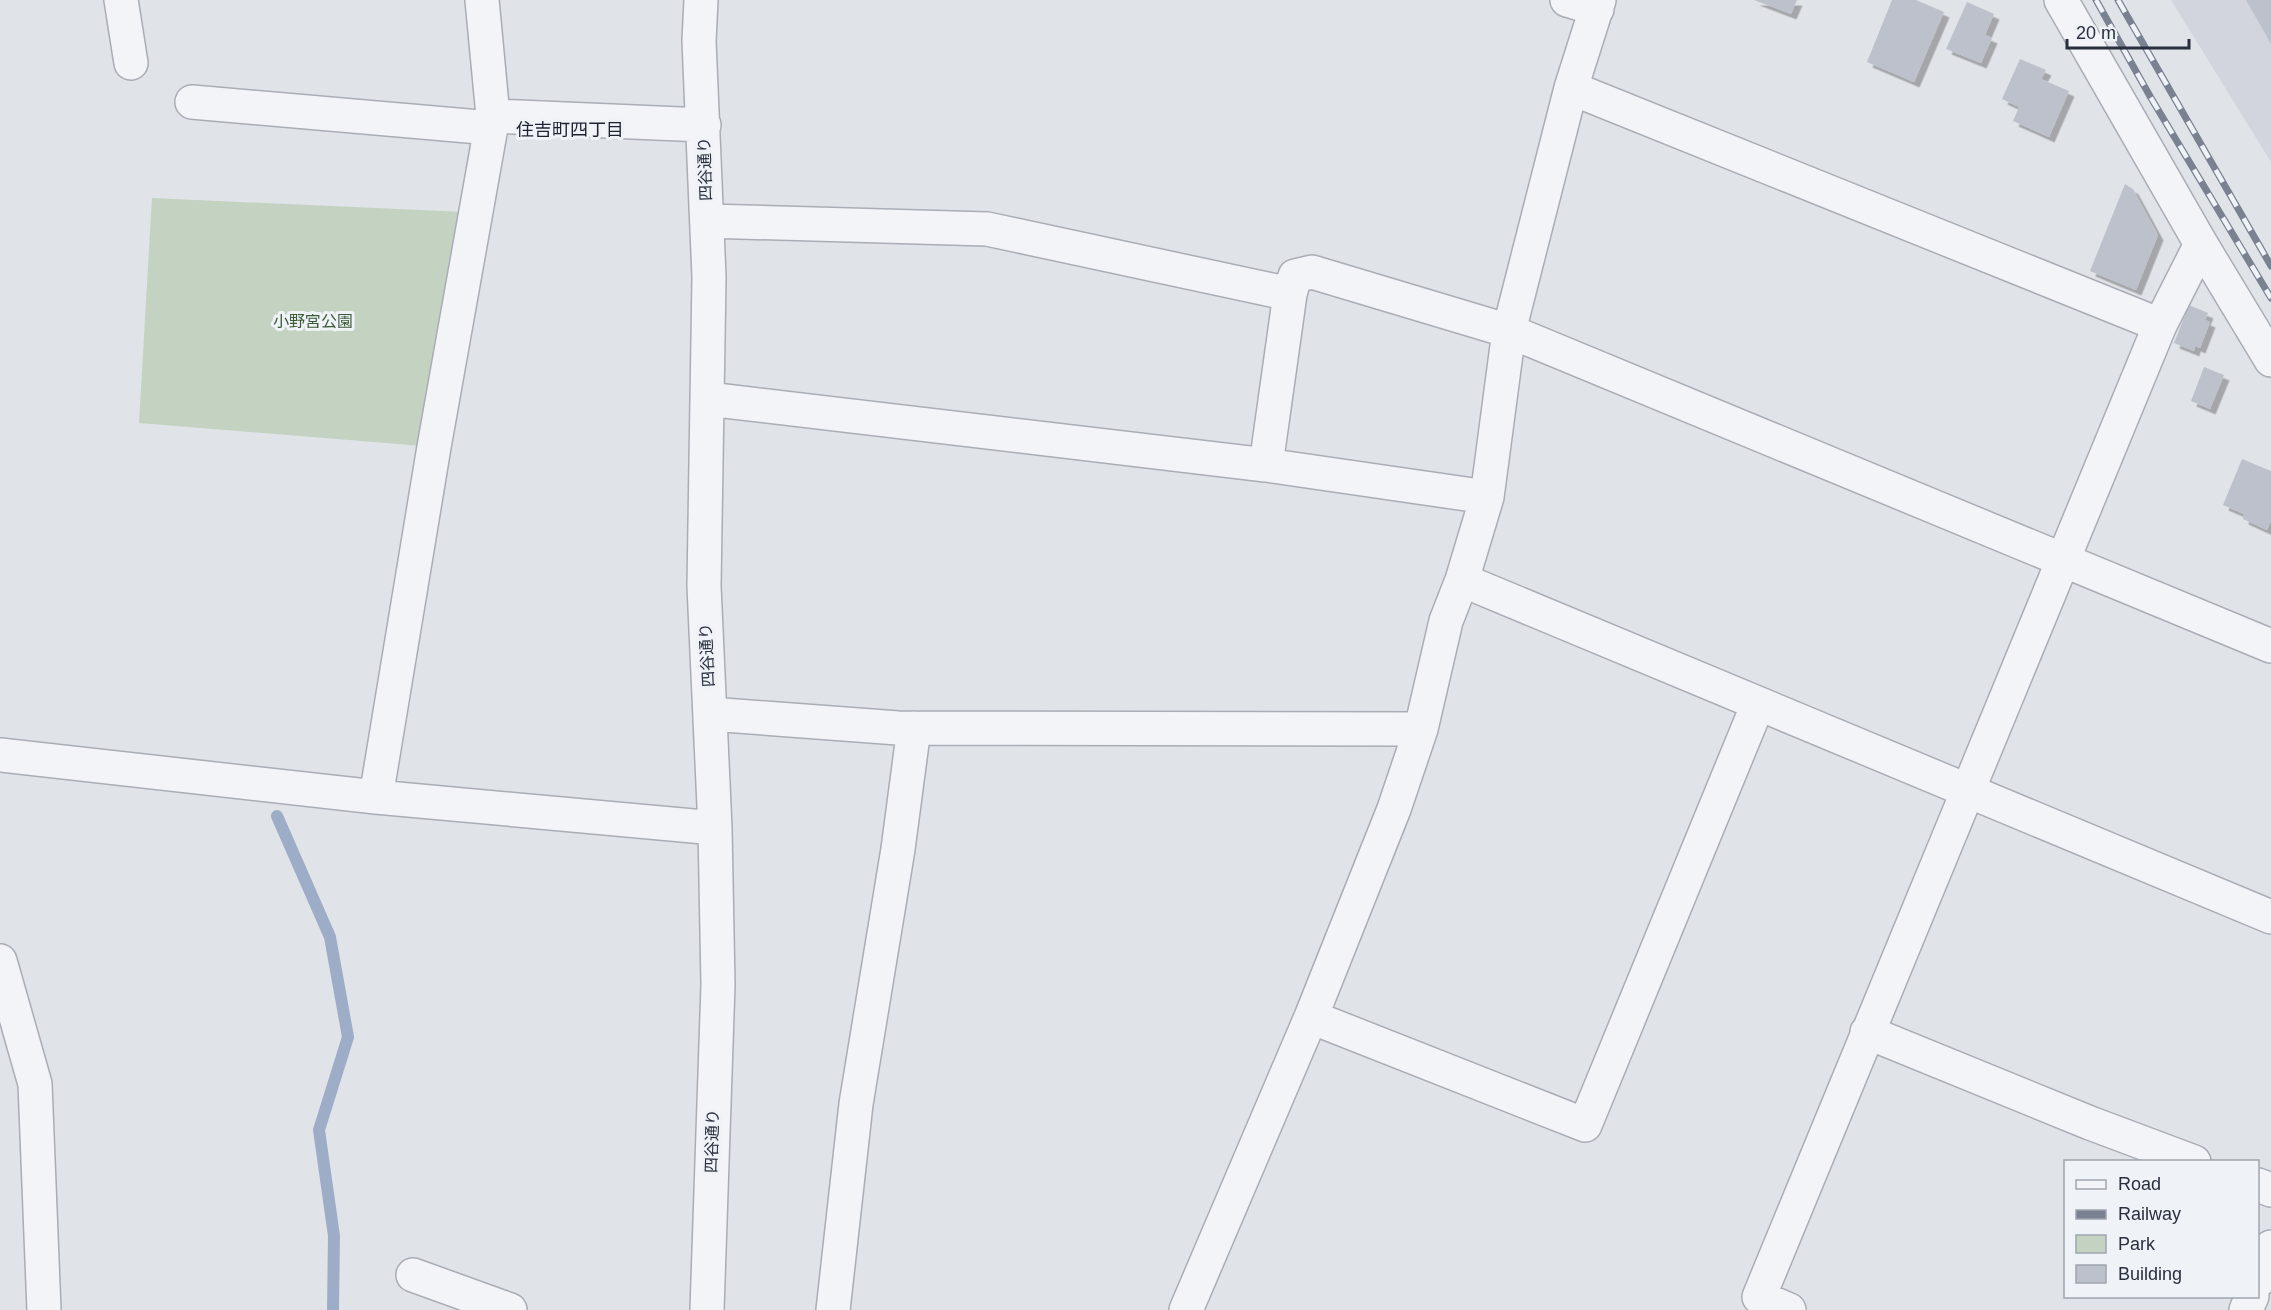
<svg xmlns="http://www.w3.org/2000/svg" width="2271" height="1310" viewBox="0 0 2271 1310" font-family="Helvetica,'Noto Sans JP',sans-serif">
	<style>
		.built { fill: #d2d5dd }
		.green { fill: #c4d2c2 }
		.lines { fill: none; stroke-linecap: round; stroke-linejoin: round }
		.stream { stroke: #9dadc7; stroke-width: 12 }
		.building { fill: #bdc1cb; filter: url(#shadow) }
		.minor-casing { stroke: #a9adb5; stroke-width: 36 }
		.minor { stroke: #f3f4f7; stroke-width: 33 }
		.rail-casing { stroke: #7a8191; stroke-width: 7 }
		.rail { stroke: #eff2f6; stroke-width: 4.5; stroke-dasharray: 14; stroke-linecap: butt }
		.labels { text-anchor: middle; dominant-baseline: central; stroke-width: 6; stroke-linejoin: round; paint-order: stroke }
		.street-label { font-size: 16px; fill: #292f3f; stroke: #eff2f6 }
		.park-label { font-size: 16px; fill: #3b5a37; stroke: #eff2f6 }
		.neighbourhood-label { font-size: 18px; fill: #1c2130; stroke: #eff2f6 }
	</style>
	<defs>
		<filter id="shadow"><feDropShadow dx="5.5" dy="5.5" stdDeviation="0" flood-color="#0004"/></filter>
	</defs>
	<rect width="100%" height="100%" fill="#e0e3e8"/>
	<!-- built -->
	<path class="built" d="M2171,0h100v162z"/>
	<!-- green -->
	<path class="green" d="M152,198l313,14 -31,235 -295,-24z"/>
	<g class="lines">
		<!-- stream -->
		<path class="stream" d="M277,816l53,121 18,100 -29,93 15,106 -1,74"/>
	</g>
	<!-- building -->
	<path class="building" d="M1754,0h43l-6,14z
		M1892,0h24l28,12 -30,70 -47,-20z
		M2246,0h25v44z
		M1967,2l27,12 -9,21 7,3 -11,25 -35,-14z
		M2020,59l26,11 -5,9 28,12 -20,46 -36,-16 6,-14 -17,-8z
		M2125,184l8,5 25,46 -22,55 -46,-19z
		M2189,305l19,8 -3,7 5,2 -10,26 -5,-2 -1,5 -20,-8z
		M2204,367l20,8 -14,34 -19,-8z
		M2242,459l29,12v50l-4,9 -24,-11 1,-5 -21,-9z"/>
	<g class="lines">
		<!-- minor casing -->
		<g class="minor-casing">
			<path id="minor" d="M121,0l10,63
				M701,0l-2,41 10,236 -5,309 11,242 3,157 -11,325
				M1567,0l30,9
				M2061,0l140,244 70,116
				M1571,88l589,237
				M192,102l299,26
				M493,116l211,9
				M707,221l280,8 303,65
				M708,399l558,66 221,32
				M1266,465l24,-171 5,-18 17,-4 197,59 762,315
				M1462,580l809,337
				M710,714l188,14 523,1
				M0,755l376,42 339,31
				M376,797l58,-350 59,-331 -11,-116
				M0,961l35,123 9,226
				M1311,1017l274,108 173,-421
				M1867,1032l223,91 104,39
				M2258,1185l13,5
				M413,1275l97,35
				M2258,1281l13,-34
				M833,1310l23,-206 42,-255 16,-121
				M1186,1310l125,-293 83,-208 27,-80 25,-108 16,-41 25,-83 22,-166 62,-243 28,-88
				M1789,1310l-30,-13 401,-972 41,-81
				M2246,1310l6,-14"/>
		</g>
		<!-- minor -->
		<use href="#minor" class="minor"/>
		<!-- rail casing -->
		<g class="rail-casing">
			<path id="rail" d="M2096,0l55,98 120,200
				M2118,0l153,266"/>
		</g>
		<!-- rail -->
		<use href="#rail" class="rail"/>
	</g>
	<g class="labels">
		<!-- street labels -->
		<g class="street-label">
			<text transform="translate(705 169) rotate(-92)">四谷通り</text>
			<text transform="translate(707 655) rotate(-93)">四谷通り</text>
			<text transform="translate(712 1141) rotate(-88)">四谷通り</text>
		</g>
		<!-- park labels -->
		<g class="park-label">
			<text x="313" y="321">小野宮公園</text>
		</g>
		<!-- neighbourhood labels -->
		<g class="neighbourhood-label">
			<text x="570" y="130">住吉町四丁目</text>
		</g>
	</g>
	<!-- legend -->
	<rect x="2064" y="1160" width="195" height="138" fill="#eff2f6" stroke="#a0a4ad" stroke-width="1.5"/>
	<rect x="2076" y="1180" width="30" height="9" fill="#f3f4f7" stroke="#a0a4ad" stroke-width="1.5"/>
	<text x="2118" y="1190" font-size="18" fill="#292f3f">Road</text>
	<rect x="2076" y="1210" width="30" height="9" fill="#7a8191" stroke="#a0a4ad" stroke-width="1.5"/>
	<text x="2118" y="1220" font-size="18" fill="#292f3f">Railway</text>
	<rect x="2076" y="1235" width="30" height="18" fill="#c4d2c2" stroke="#a0a4ad" stroke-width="1.5"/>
	<text x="2118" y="1250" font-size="18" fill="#292f3f">Park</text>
	<rect x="2076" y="1265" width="30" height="18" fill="#bdc1cb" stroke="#a0a4ad" stroke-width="1.5"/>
	<text x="2118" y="1280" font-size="18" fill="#292f3f">Building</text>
	<!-- scale -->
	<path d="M2067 39v9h122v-9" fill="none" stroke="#292f3f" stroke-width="3"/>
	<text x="2076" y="39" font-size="18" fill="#292f3f" stroke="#eff2f6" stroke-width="4.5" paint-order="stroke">20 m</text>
</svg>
